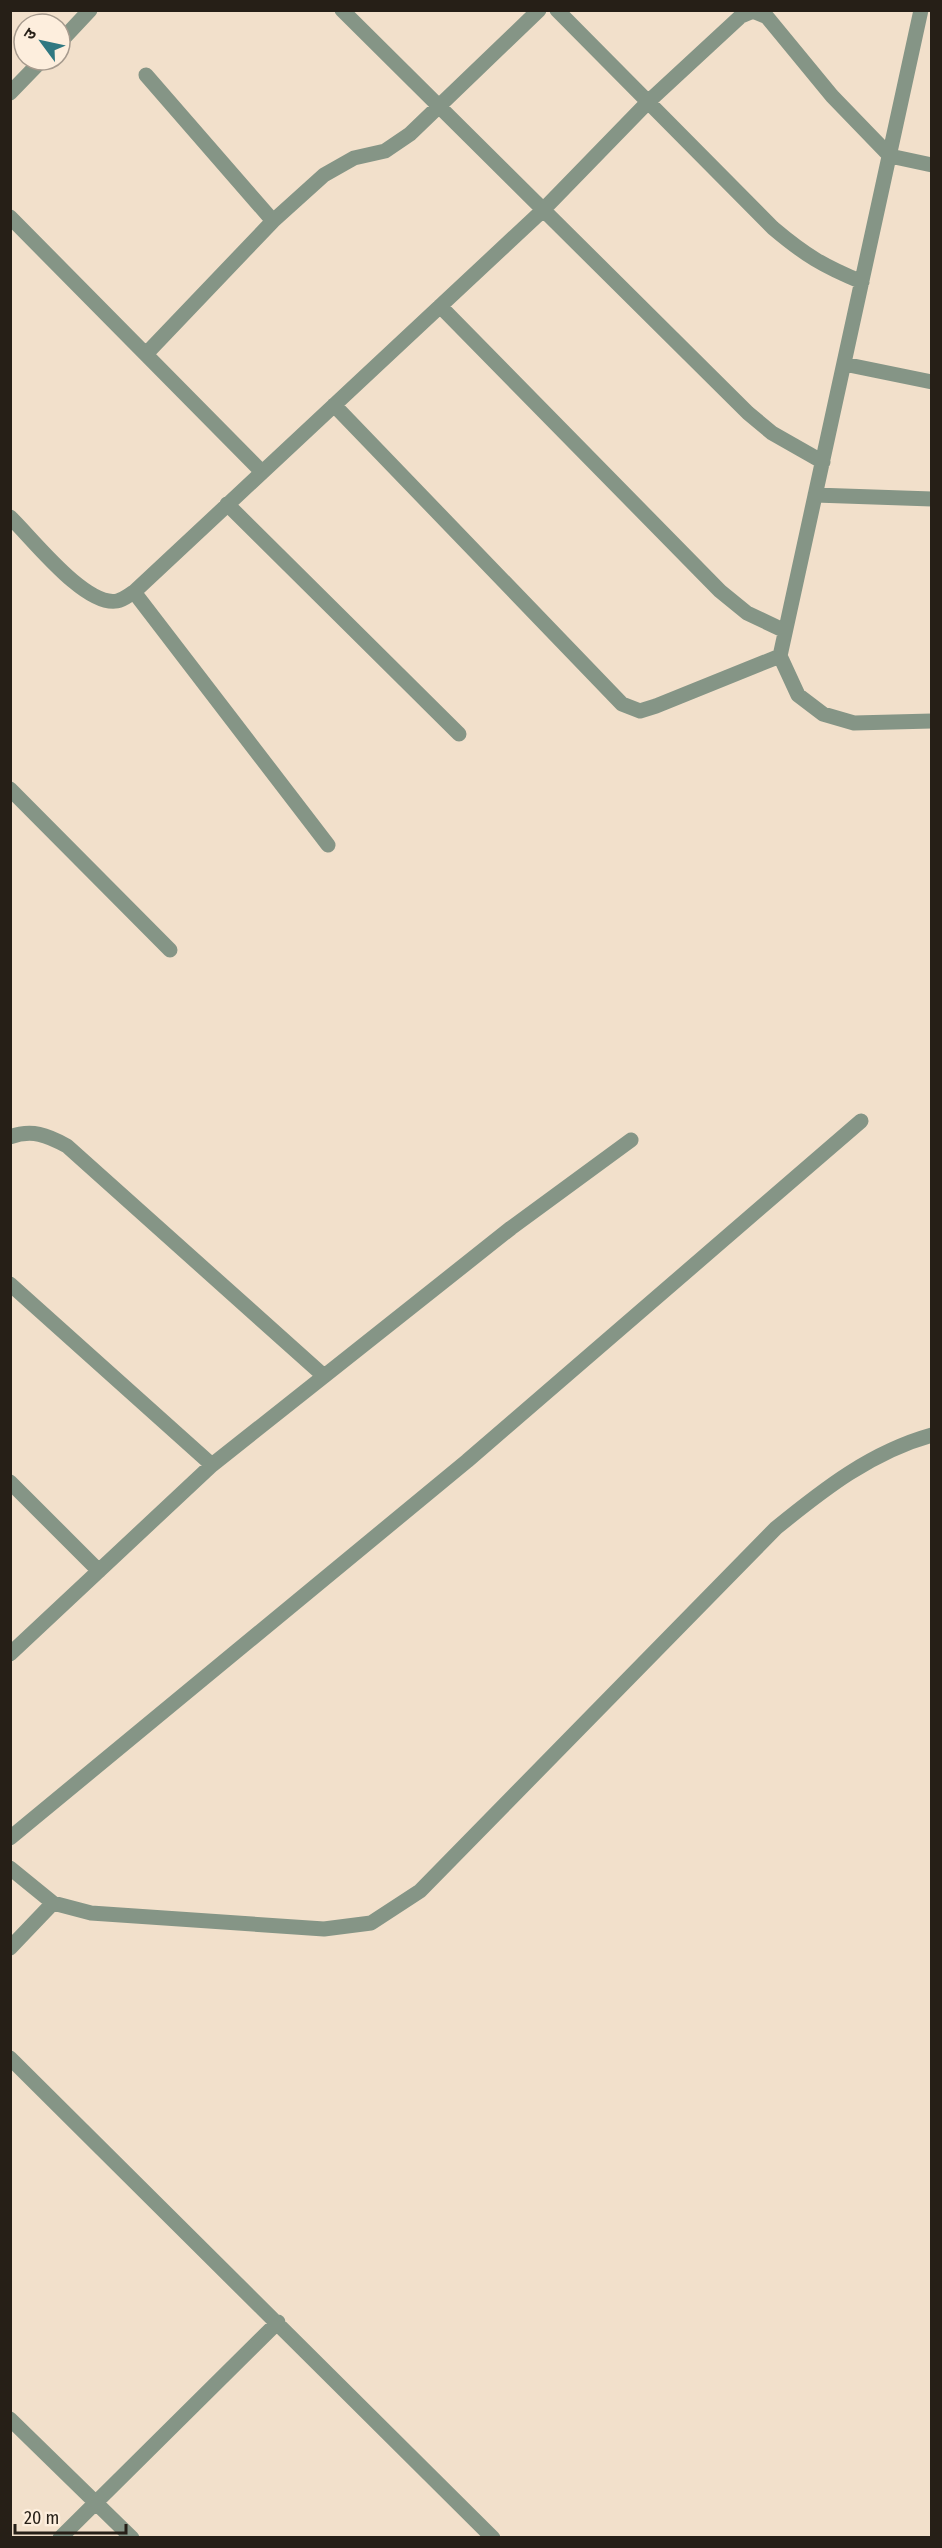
<svg xmlns="http://www.w3.org/2000/svg" width="942" height="2548" viewBox="0 0 942 2548" font-family="'Fira Sans Condensed','Noto Sans Devanagari',sans-serif">
	<style>
		.lines { fill: none; stroke-linecap: round; stroke-linejoin: round }
		.minor { stroke: #859586; stroke-width: 15 }
	</style>
	<rect width="100%" height="100%" fill="#f2e0cb"/>
	<g class="lines">
		<!-- minor -->
		<path class="minor" d="M342,10l406,403 24,20 51,29
			M557,10l216,218c32,27 50,38 89,54
			M921,10l-141,646 18,39 25,19 31,9 78,-2
			M60,42l30,-32
			M146,75l127,146
			M10,93l32,-33
			M10,217l252,255
			M440,306l280,285 27,22 38,18
			M146,354l127,-133 51,-46 30,-17 31,-7 25,-17 129,-124
			M844,364l88,18
			M334,405l288,299 18,7 16,-5 124,-50
			M815,495l117,4
			M227,504l232,230
			M10,517c22,21 75,90 107,84 6,-1 12,-6 17,-9l408,-381 106,-109 93,-86 12,-5 14,6 65,79 58,60 42,9
			M134,592l194,253
			M10,789l160,161
			M10,1137c22,-8 37,-2 57,9l257,230
			M10,1284l202,181
			M10,1482l89,89
			M10,1654l202,-189 299,-237 120,-88
			M10,1838l457,-377 394,-340
			M10,1868l43,35 38,10 233,16 47,-6 49,-32 356,-363c48,-39 95,-76 156,-93
			M10,1948l43,-45
			M10,2058l483,480
			M10,2419l122,119
			M60,2538l218,-216"/>
	</g>
	<!-- border -->
	<rect width="942" height="2548" fill="none" stroke="#261f17" stroke-width="24"/>
	<!-- north arrow -->
	<g transform="translate(42 42) rotate(303)"><circle r="28" fill="#fdeedd" stroke="#a79b8e" stroke-width="1.5"/>
	<path d="M0-4.5L10 22L0 15L-10 22Z" fill="#307881"/>
	<text y="-9" font-size="16" font-weight="bold" text-anchor="middle" fill="#261f17">उ</text>
	</g>
	<!-- scale -->
	<path d="M15 2524v9h111v-9" fill="none" stroke="#261f17" stroke-width="3"/>
	<text x="24" y="2524" font-size="18" fill="#261f17" stroke="#fdeedd" stroke-width="4.5" paint-order="stroke">20 m</text>
</svg>
